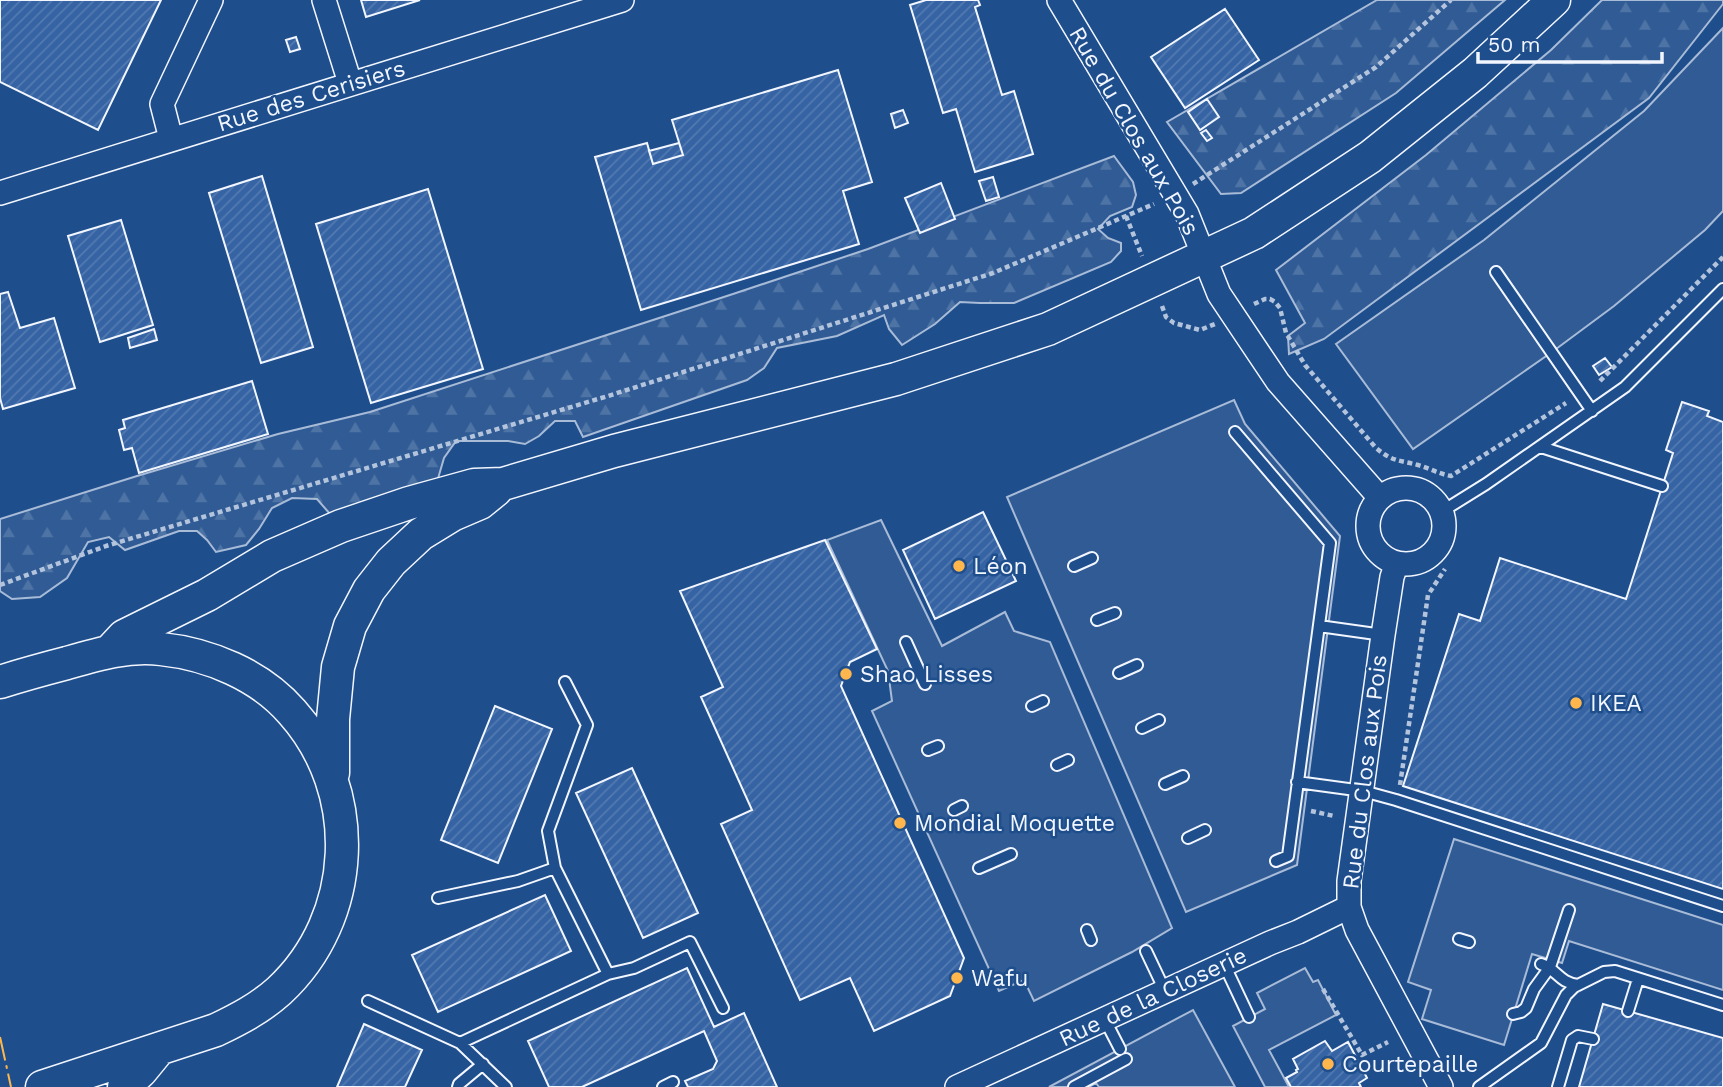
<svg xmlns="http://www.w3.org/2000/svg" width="1723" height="1087" viewBox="0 0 1723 1087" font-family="'Work Sans',sans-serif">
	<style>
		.forest { fill: url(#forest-firs); stroke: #a8bbd7; stroke-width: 2 }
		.built { fill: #305b95; stroke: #a8bbd7; stroke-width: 2 }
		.building { fill: url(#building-hatch); stroke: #f2f6ff; stroke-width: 2 }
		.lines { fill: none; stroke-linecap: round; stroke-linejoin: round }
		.lane-casing { stroke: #f2f6ff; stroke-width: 14 }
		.street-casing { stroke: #f2f6ff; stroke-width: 26 }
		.secondary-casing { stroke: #f2f6ff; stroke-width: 35 }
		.path { stroke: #b3c4dc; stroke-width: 4.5; stroke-dasharray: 5 3.5; stroke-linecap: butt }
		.lane { stroke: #1f4e8c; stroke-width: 10 }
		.street { stroke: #1f4e8c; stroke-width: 23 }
		.secondary { stroke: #1f4e8c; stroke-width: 32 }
		.power { stroke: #ffb74d; stroke-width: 2; stroke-dasharray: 24 5 3.5 5; stroke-linecap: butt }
		.poi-dot { fill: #ffb74d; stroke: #1f4e8c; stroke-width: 2.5 }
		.labels { text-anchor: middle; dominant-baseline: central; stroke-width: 5; stroke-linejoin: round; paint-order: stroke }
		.street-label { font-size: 23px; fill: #f2f6ff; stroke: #1f4e8c }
		.poi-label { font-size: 23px; fill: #f2f6ff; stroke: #1f4e8c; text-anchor: start }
	</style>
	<defs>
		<pattern id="forest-firs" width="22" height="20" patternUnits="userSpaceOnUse" patternTransform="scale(1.75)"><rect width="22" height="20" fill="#305b95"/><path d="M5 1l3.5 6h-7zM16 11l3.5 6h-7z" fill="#4e73a5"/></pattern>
		<pattern id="building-hatch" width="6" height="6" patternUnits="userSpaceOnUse" patternTransform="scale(1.75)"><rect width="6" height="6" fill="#3563a3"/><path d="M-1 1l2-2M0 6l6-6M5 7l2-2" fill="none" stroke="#537ab1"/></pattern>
	</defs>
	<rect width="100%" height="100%" fill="#1f4e8c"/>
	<!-- forest -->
	<path class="forest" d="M1377,0h128l-109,93 -155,100 -20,1 -54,-72z
		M1602,0h121v4l-74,94 -325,241 -35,15 -1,-18 17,-13 -29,-53 150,-115 125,-105z
		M1114,156l19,26 3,13 -4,12 -22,9 -12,13 10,9 13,5v8l-10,11 -97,41h-34l-20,-1 -25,22 -33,21 -13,-16 -5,-14 -47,21 -60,12 -13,20 -17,12 -164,57 -8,-16h-20l-16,15 -14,8 -17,-3h-52l-12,17 -7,24 -107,32 -13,-15 -25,-1 -20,10 -13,21 -13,16 -30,7 -9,-12 -10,-9h-18l-54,19 -16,-13 -21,5 -21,36 -27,19 -28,2 -12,-8v-72l137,-43 141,-42 92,-22 363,-118 135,-45z"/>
	<!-- built -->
	<path class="built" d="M1723,28v183l-18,19 -91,76 -62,46 -139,97 -77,-105 148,-104 160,-129z
		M1234,400l11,24 95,112 -43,329 -111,47 -179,-415z
		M881,520l61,126 63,-34 9,19 36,11 122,286 -40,24 -98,49 -10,-21 -25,11 -127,-280 20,-10 -4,-30 -61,-131z
		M1454,839l269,86v65l-154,-49 -7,22 -30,-9 -28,91 -82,-26 9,-29 -23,-8z
		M1305,968l8,14 5,-2 18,35 -67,35 20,37h-24l-32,-61 32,-17 -8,-16z
		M1193,1010l42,77h-136l-3,-4 -7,4h-40z"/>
	<!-- building -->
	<path class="building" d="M0,0h161l-63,130 -98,-48z
		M361,0h59l-54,17z
		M926,0h52l2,5 -5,2 27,88 12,-4 19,63 -58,18 -19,-63 -13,4 -33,-108z
		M1225,9l34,51 -74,48 -34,-51z
		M296,37l4,12 -10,3 -4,-12z
		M838,70l34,112 -29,9 16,53 -218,66 -46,-153 52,-14 6,21 30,-9 -11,-35z
		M1207,99l12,18 -19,13 -12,-18z
		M903,110l5,13 -13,5 -4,-14z
		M1206,130l6,8 -5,3 -6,-8z
		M679,143l4,12 -30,9 -4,-13z
		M262,176l51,171 -52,16 -52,-170z
		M993,177l6,20 -13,4 -7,-20z
		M941,183l14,36 -35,14 -15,-35z
		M428,189l55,180 -112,34 -55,-179z
		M121,220l32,105 -53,17 -32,-106z
		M8,292l12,36 34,-10 21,70 -72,21 -3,-11v-104z
		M154,329l3,11 -27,8 -2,-10z
		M1605,358l7,9 -13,8 -6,-9z
		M252,381l16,53 -129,39 -7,-25 -8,2 -5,-20 6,-2 -2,-8z
		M1682,402l27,9 -2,5 16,6v467l-320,-103 56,-172 21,7 20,-63 126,41 47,-146 -7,-3z
		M983,512l33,69 -81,38 -32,-69z
		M825,540l52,109 -27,13 -9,24 123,272 -14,38 -76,35 -24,-53 -50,22 -79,-176 31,-14 -51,-113 22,-10 -43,-96z
		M495,706l57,23 -54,134 -57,-23z
		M632,768l66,145 -55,25 -67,-145z
		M545,895l26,56 -133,61 -26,-57z
		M687,968l27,59 30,-14 33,74h-89l-3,-6 28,-12 4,-8 -13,-30 -122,56h-33l-21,-46z
		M1603,1004l120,34v49h-144z
		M364,1024l58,26 -17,37h-68z
		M1325,1041l7,10 16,-9 19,36 -8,5 2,4h-70l-5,-9 11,-6 -1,-2 2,-1 -5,-10z"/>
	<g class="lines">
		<!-- lane casing -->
		<g class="lane-casing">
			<path id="lane" d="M1496,272l96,139
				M1235,432l95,111 -42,313 -12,5
				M1541,447l121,39
				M1441,512l45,-28 139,-97 98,-98
				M1074,566l18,-8
				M1097,620l18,-7
				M1319,626l64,9
				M906,642l19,42
				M1119,673l18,-8
				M1032,706l11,-5
				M1142,728l17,-8
				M928,750l10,-4
				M1057,765l11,-5
				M1297,782l66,9 33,9 327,106
				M1165,784l18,-8
				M954,810l8,-4
				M1188,838l17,-8
				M979,868l32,-14
				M438,898l80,-17 37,-13
				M1087,930l4,10
				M1459,939l10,3
				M1146,951l19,40
				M1224,964l25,53
				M1541,964c17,6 17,18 37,21
				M608,974l26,-6 56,-26 33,66
				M368,1001l92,42
				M1628,1011l10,-32
				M1513,1014l8,-2 5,-4 8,-19 16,-22 19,-57
				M1104,1018l16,31
				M458,1087l1,-3 24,-20
				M506,1087l-46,-44 148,-69 -53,-106 -7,-37 39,-106 -22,-43
				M663,1087l10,-5
				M1074,1087l52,-28
				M1479,1087l62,-44 25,-48 8,-8 30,-15 11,-1 108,34
				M1558,1087l14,-47 6,-4 15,3"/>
		</g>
		<!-- street casing -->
		<g class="street-casing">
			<path id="street" d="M324,0l26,83
				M1059,0l128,214 32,80 59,88 102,116
				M171,139l-9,-35 49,-104
				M0,193l622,-193
				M1368 526a38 38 0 1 1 76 0a38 38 0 1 1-76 0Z
				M1397,563l-5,14 -9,58 -34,246v26l8,23 84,157
				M957,1087l313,-144 28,-11 51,-25"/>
		</g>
		<!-- secondary casing -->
		<g class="secondary-casing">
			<path id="secondary" d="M110,651l14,-15 83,-41 65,-39 69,-30 68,-23 65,-18 29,-1 111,-33 282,-72 152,-50 206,-96 116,-76 105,-84 79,-73
				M0,682c22,-7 44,-13 67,-19 31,-9 61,-18 94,-14 48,5 99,26 131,63 71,79 66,206 -13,279 -19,17 -40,28 -63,39l-174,57
				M333,773v-54l5,-52 12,-41 19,-36 22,-28 30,-28 31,-19 28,-12 16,-13
				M124,1087l17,-16 18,-22"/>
		</g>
		<!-- path -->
		<path class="path" d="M1193,184l183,-117 75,-67
			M1126,216l16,40
			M1254,304l11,-5h5l5,3 5,6 6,25 19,32 71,83c17,14 23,12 42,17 11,3 21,9 33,11l115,-73
			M1162,306l4,11 8,6 26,7 15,-6
			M1600,381l123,-124
			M0,585l106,-39 502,-150 385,-123 161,-69
			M1400,785l28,-190 17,-26
			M1311,811l23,5
			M1323,989l39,66 26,-13"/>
		<!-- lane -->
		<use href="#lane" class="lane"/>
		<!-- street -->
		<use href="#street" class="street"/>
		<!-- secondary -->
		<use href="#secondary" class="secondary"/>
		<!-- power -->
		<path class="power" d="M0,1037l11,50"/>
	</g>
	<!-- markers -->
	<g class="poi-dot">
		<circle cx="959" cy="566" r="7"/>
		<circle cx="846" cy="674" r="7"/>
		<circle cx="1576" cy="703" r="7"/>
		<circle cx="900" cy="823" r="7"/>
		<circle cx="957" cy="978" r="7"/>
		<circle cx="1328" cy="1064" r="7"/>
	</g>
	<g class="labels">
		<!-- street labels -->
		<g class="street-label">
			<text transform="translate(311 96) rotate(-17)">Rue des Cerisiers</text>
			<text transform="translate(1134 131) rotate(60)">Rue du Clos aux Pois</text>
			<text transform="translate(1365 772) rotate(-83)">Rue du Clos aux Pois</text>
			<text transform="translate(1153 997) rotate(-25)">Rue de la Closerie</text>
		</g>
		<!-- poi labels -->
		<g class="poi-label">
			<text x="973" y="566">Léon</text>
			<text x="860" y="674">Shao Lisses</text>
			<text x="1590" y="703">IKEA</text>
			<text x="914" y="823">Mondial Moquette</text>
			<text x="971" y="978">Wafu</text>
			<text x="1342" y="1064">Courtepaille</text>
		</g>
	</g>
	<!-- scale -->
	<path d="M1478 52v10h184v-10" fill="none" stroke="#f2f6ff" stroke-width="3.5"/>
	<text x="1488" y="52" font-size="21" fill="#f2f6ff" stroke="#1f4e8c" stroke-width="5" paint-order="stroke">50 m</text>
</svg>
